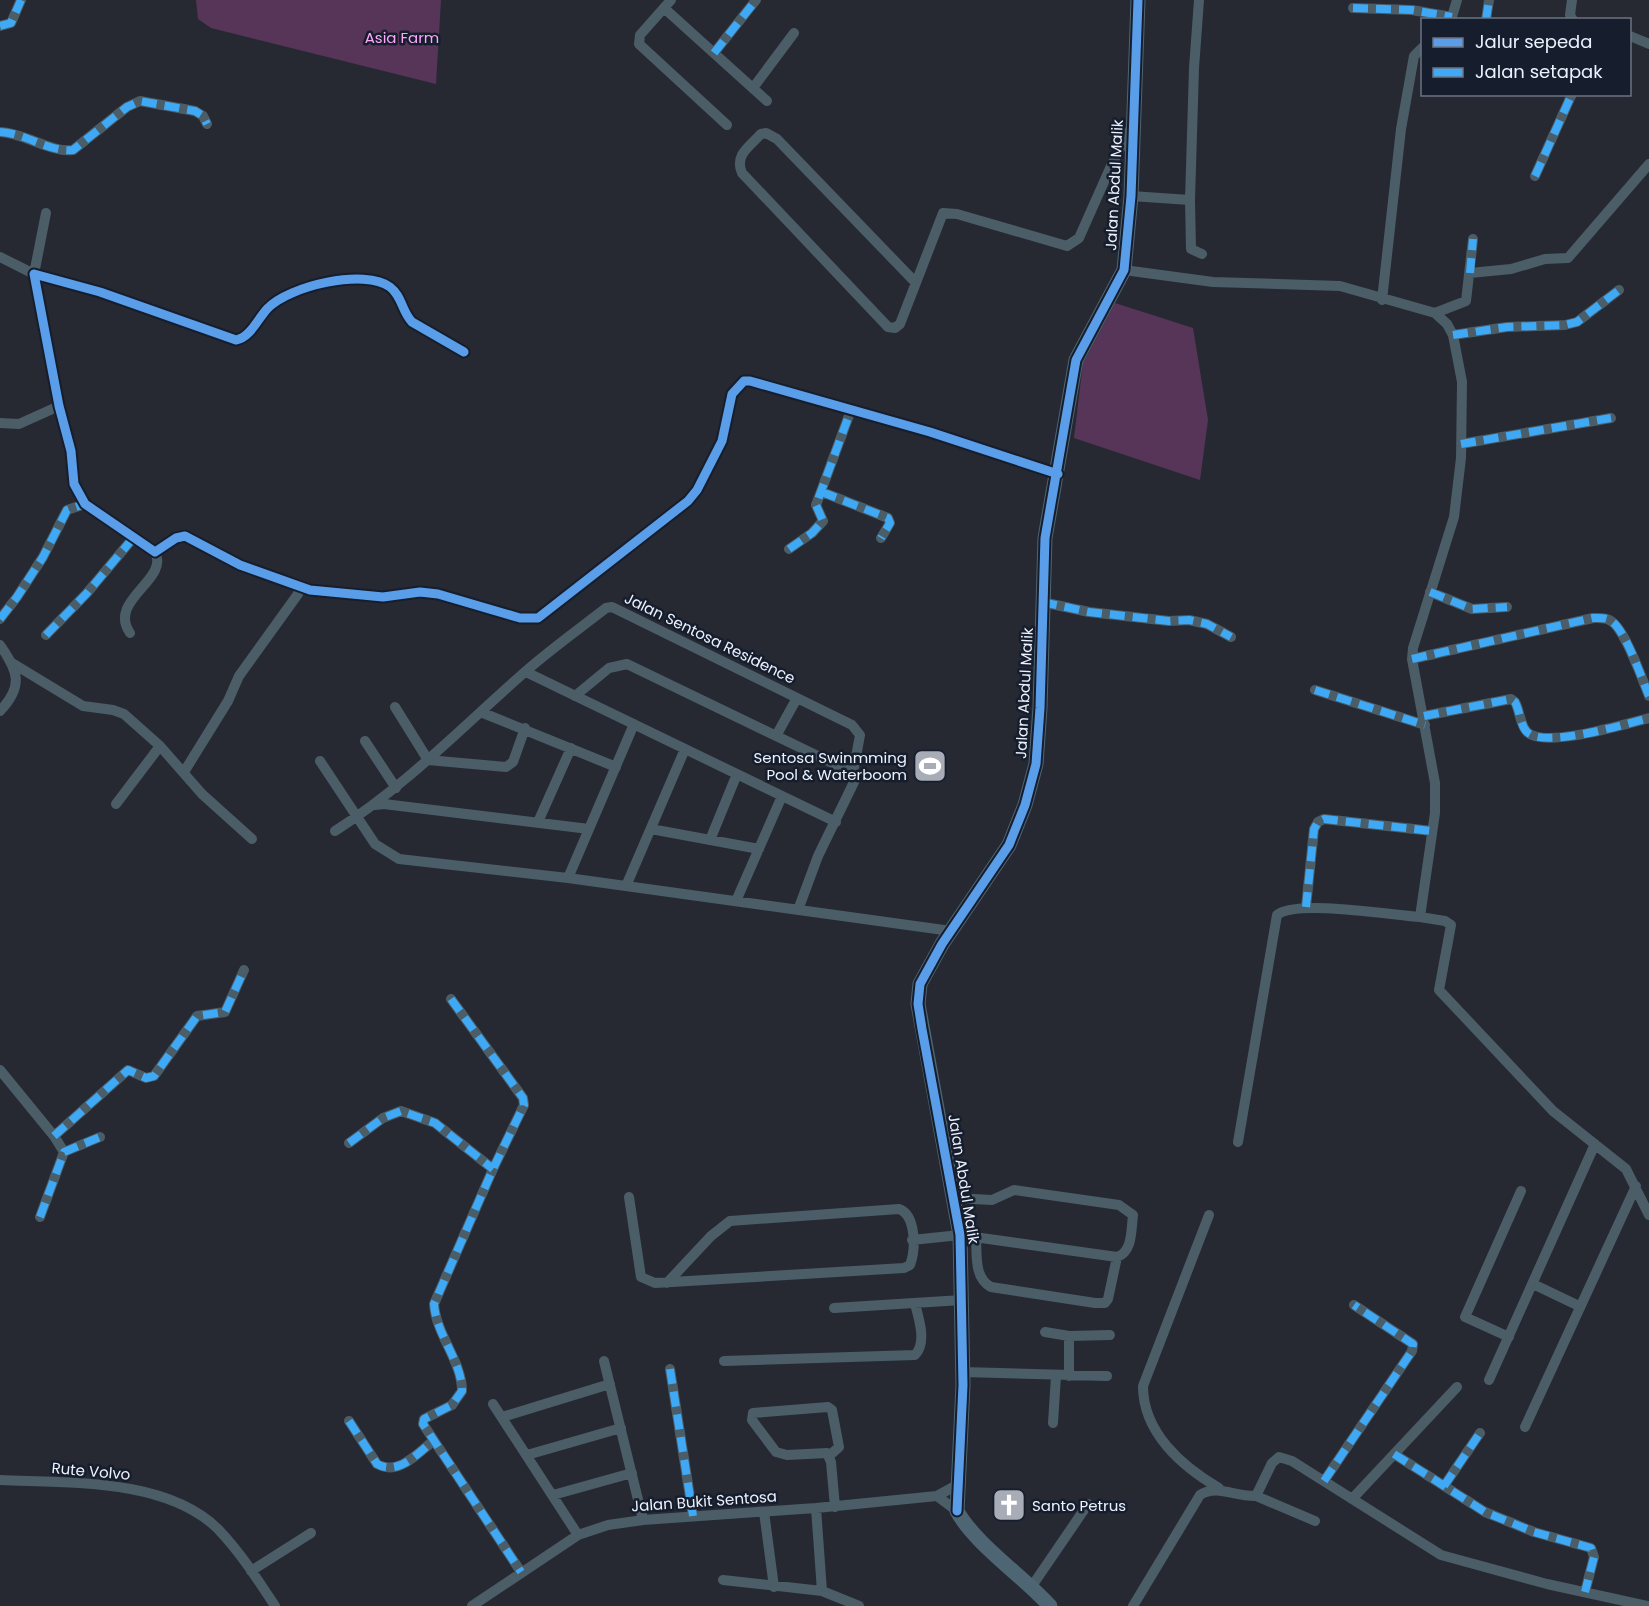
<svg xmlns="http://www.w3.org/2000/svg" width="1649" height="1606" viewBox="0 0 1649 1606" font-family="Poppins,sans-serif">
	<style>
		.green { fill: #573558 }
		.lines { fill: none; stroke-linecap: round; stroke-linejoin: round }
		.street { stroke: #4b5d67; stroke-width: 10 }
		.secondary { stroke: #4e6673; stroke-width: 15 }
		.quiet { stroke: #3fa9f5; stroke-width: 8; stroke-dasharray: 15 8; stroke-linecap: butt }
		.cycleway-casing { stroke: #161e2e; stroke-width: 13 }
		.cycleway { stroke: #5a9eea; stroke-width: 9 }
		.labels { text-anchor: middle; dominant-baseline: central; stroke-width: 5; stroke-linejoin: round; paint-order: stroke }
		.park-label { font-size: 15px; fill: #fda6fa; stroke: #161e2e }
		.street-label { font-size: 15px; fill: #ecf2fd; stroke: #161e2e }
		.poi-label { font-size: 15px; fill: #ecf2fd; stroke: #161e2e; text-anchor: end }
	</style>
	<rect width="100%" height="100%" fill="#262932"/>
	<!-- green -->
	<path class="green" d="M196,0h245l-5,84 -225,-56 -13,-9z
		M1115,303l78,25 15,92 -8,60 -126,-42 9,-75z"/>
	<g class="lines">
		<!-- street -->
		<path class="street" d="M671,0l-31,35 -1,9 88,81
			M1572,0l-2,15 3,5
			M664,8l103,93
			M1353,8l59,2 40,7
			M1451,20l6,-20
			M1486,20l3,-20
			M0,26l11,-3 10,-23
			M1630,36l19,8
			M714,53l42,-53
			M753,88l41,-55
			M0,132c25,1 51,21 73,18l54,-43 13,-6 55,10 8,5 4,8
			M1535,176l37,-82
			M1131,196l59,4 4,-132 5,-68
			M1190,200l1,49 11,5
			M0,257l34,17 12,-61
			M1124,270l89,12 127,4 95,27 12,11 6,11 9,47 -1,76 -7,59 -41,131 -1,11 23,124v30l-15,104 25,4 6,4 -12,65 114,121 73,58 23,46
			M1470,273l41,-4 34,-10 23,-1 81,-94
			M916,283l-139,-144 -11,-6 -5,1c-11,12 -27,21 -19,39l146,154 7,1 5,-4 43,-111 14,1 110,32 12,-8 32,-72 21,-40
			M1382,300l19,-171 13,-73 8,-8
			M1435,313l31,-12 7,-62
			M1453,335l54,-8 58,-2 12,-3 42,-32
			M464,352l-52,-30c-10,-10 -10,-26 -22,-35 -25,-19 -101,-1 -122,21 -10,10 -17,29 -32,32l-136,-48 -66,-18 25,132 12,45 3,33 11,20 70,48 21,-14 9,-2 55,29 70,25 73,7 37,-5 18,2 82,24h18l150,-117 9,-11 25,-49 10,-47 12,-13h6l180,51 128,42
			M0,423l19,1 40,-18
			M1461,444l150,-26
			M822,492l66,26 2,5 -9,15
			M789,549l23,-16 11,-12 -7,-16 35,-95
			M1430,592l42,17 35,-2
			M1042,602l47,10 80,9 20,-1 18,4 24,13
			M0,619l17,-22 26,-40 24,-47 18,-6
			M130,633c-23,-33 40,-53 25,-81
			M46,635l41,-42 47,-56
			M0,645c18,26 24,41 0,66
			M1412,659l181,-41c5,0 13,-1 18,3 14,8 31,58 38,75
			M12,663l71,43 30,4 11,4 36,32 42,48 50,45
			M526,672l310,150
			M1315,690l110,35
			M575,696l34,-28 18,-4 226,109 2,7 -37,76 -20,54
			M395,707l33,53 78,7 7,-5 12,-34
			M483,713l133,54
			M1424,716l87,-17 4,3c5,9 5,23 12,30 17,17 98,-8 122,-14
			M776,736l21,-38
			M365,741l31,47
			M320,761l55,83 24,15 169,19 383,53
			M184,772l44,-71 11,-25 59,-82 1,-7
			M116,804l44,-58
			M375,805l9,-1 205,25
			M538,822l33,-74
			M651,829l108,20
			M335,831c71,-45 128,-105 191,-160 25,-22 53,-42 80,-63l6,-1 240,118 8,10 -7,38
			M710,840l27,-66
			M568,878l66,-154
			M626,886l59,-137
			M736,901l46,-105
			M1306,907l8,-78 4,-7 6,-3 108,12
			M451,999l72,99 1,7 -31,64 -59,135c2,31 28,57 28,87l-10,14 -28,14 -1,5 98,148
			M0,1070l54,66 10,16
			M54,1136l74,-66 18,8 8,-2 43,-60 28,-4 19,-42
			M1238,1142l39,-227c19,-16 114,0 143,2
			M349,1143l34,-25 18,-7 34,12 58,46
			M629,1197l12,80 14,6 249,-15 6,-3c6,-16 6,-50 -11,-56l-169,12 -19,15 -44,47
			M1209,1215l-66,171c0,46 38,80 76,102
			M40,1217l24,-65 36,-15
			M976,1238c1,17 -2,40 15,49l104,16h10l3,-4 9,-42
			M912,1240l48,-5 157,22c16,-5 14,-28 16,-42l-14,-10 -105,-15 -22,10 -38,-2
			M1533,1284l46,22
			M834,1308l128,-8
			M1045,1332l24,4
			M1509,1337l-44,-20 56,-126
			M604,1361l39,159
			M724,1361l191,-6c12,-12 4,-36 0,-51
			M670,1369l23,147
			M963,1372l144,4
			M1069,1376v-40l41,-1
			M1489,1380l106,-236
			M493,1404l85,131
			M502,1417l108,-33
			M349,1421l28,43c21,12 40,-10 56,-23
			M1053,1423l3,-47
			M1525,1427l111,-241
			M1394,1454l91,58 49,20 57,16 3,9 -9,35
			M527,1455l94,-27
			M829,1456l10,-9 -7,-37 -4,-3 -75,6 -1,7 24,32 11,3 40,-2 4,9 4,45
			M0,1480c68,3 166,-2 218,49 22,23 40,51 57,77
			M1324,1481l88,-130 1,-7 -59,-39
			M1444,1486l36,-53
			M553,1495l79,-22
			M937,1496l20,15
			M1256,1496l59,25
			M1352,1499l105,-112
			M816,1508l6,83
			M764,1512l10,75
			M251,1571l60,-38
			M723,1580l99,11 37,15
			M1032,1586l56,-82
			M472,1606l106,-71 30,-10 35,-5 173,-12 121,-12 20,-11
			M1133,1606l67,-111c17,-11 35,2 56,1l16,-33 7,-6 13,4 149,94 106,29 100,22"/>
		<!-- secondary -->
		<path class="secondary" d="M1050,1606c-26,-29 -75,-62 -93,-95l6,-126 -3,-150 -42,-231 2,-20 22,-40 67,-99 16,-40 11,-41 4,-56 5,-170 31,-178 48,-90 7,-74 7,-196"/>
		<!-- quiet -->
		<path class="quiet" d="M1353,8l59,2 40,7
			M1486,20l3,-20
			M0,26l11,-3 10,-23
			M714,53l42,-53
			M0,132c25,1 51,21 73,18l54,-43 13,-6 55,10 8,5 4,8
			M1535,176l37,-82
			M1470,273l3,-34
			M1453,335l54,-8 58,-2 12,-3 42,-32
			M1461,444l150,-26
			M822,492l66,26 2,5 -9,15
			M789,549l23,-16 11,-12 -7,-16 35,-95
			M1430,592l42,17 35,-2
			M1042,602l47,10 80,9 20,-1 18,4 24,13
			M0,619l17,-22 26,-40 24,-47 18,-6
			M46,635l41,-42 47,-56
			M1412,659l181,-41c5,0 13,-1 18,3 14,8 31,58 38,75
			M1315,690l110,35
			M1424,716l87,-17 4,3c5,9 5,23 12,30 17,17 98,-8 122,-14
			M1306,907l8,-78 4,-7 6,-3 108,12
			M451,999l72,99 1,7 -31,64 -59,135c2,31 28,57 28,87l-10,14 -28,14 -1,5 98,148
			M54,1136l74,-66 18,8 8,-2 43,-60 28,-4 19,-42
			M349,1143l34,-25 18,-7 34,12 58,46
			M40,1217l24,-65 36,-15
			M670,1369l23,147
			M349,1421l28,43c21,12 40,-10 56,-23
			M1394,1454l91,58 49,20 57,16 3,9 -9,35
			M1324,1481l88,-130 1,-7 -59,-39
			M1444,1486l36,-53"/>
		<!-- cycleway casing -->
		<g class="cycleway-casing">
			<path id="cycleway" d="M464,352l-52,-30c-10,-10 -10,-26 -22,-35 -25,-19 -101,-1 -122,21 -10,10 -17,29 -32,32l-136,-48 -66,-18 25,132 12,45 3,33 11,20 70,48 21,-14 9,-2 55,29 70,25 73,7 37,-5 18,2 82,24h18l150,-117 9,-11 25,-49 10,-47 12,-13h6l180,51 128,42
				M957,1511l6,-126 -3,-150 -38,-206 -4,-25 2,-20 22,-40 67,-99 16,-40 11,-41 4,-56 5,-170 31,-178 48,-90 7,-74 7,-196"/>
		</g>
		<!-- cycleway -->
		<use href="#cycleway" class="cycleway"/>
	</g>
	<!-- icons -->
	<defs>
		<g id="stadium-square" transform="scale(1.725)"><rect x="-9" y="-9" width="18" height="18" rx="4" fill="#a7acb6" stroke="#161e2e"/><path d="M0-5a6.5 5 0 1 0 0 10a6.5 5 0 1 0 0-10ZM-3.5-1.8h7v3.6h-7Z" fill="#fff"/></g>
		<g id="church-square" transform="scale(1.725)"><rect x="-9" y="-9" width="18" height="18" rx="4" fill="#a7acb6" stroke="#161e2e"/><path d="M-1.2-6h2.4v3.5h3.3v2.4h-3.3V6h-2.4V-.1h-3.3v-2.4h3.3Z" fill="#fff"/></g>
	</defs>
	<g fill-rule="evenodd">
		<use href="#stadium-square" x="930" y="766"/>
		<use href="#church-square" x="1009" y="1505"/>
	</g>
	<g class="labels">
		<!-- park labels -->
		<g class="park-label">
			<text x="402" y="37">Asia Farm</text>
		</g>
		<!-- street labels -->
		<g class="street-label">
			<text transform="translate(1114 185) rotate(-87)">Jalan Abdul Malik</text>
			<text transform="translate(710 638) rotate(26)">Jalan Sentosa Residence</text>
			<text transform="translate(1024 693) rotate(-87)">Jalan Abdul Malik</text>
			<text transform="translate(964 1179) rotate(81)">Jalan Abdul Malik</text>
			<text transform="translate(91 1471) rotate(5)">Rute Volvo</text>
			<text transform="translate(704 1501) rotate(-4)">Jalan Bukit Sentosa</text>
		</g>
		<!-- poi labels -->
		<g class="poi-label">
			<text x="907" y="757">Sentosa Swinmming<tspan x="907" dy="17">Pool &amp; Waterboom</tspan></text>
			<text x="1032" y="1505" text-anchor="start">Santo Petrus</text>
		</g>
	</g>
	<!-- legend -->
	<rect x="1421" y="18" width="210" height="78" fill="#161e2e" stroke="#6c7381" stroke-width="1.5"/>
	<rect x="1433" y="38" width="30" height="9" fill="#5a9eea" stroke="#6c7381" stroke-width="1.5"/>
	<text x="1475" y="48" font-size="18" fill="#ecf2fd">Jalur sepeda</text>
	<rect x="1433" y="68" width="30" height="9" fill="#3fa9f5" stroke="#6c7381" stroke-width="1.5"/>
	<text x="1475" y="78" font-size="18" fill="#ecf2fd">Jalan setapak</text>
</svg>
